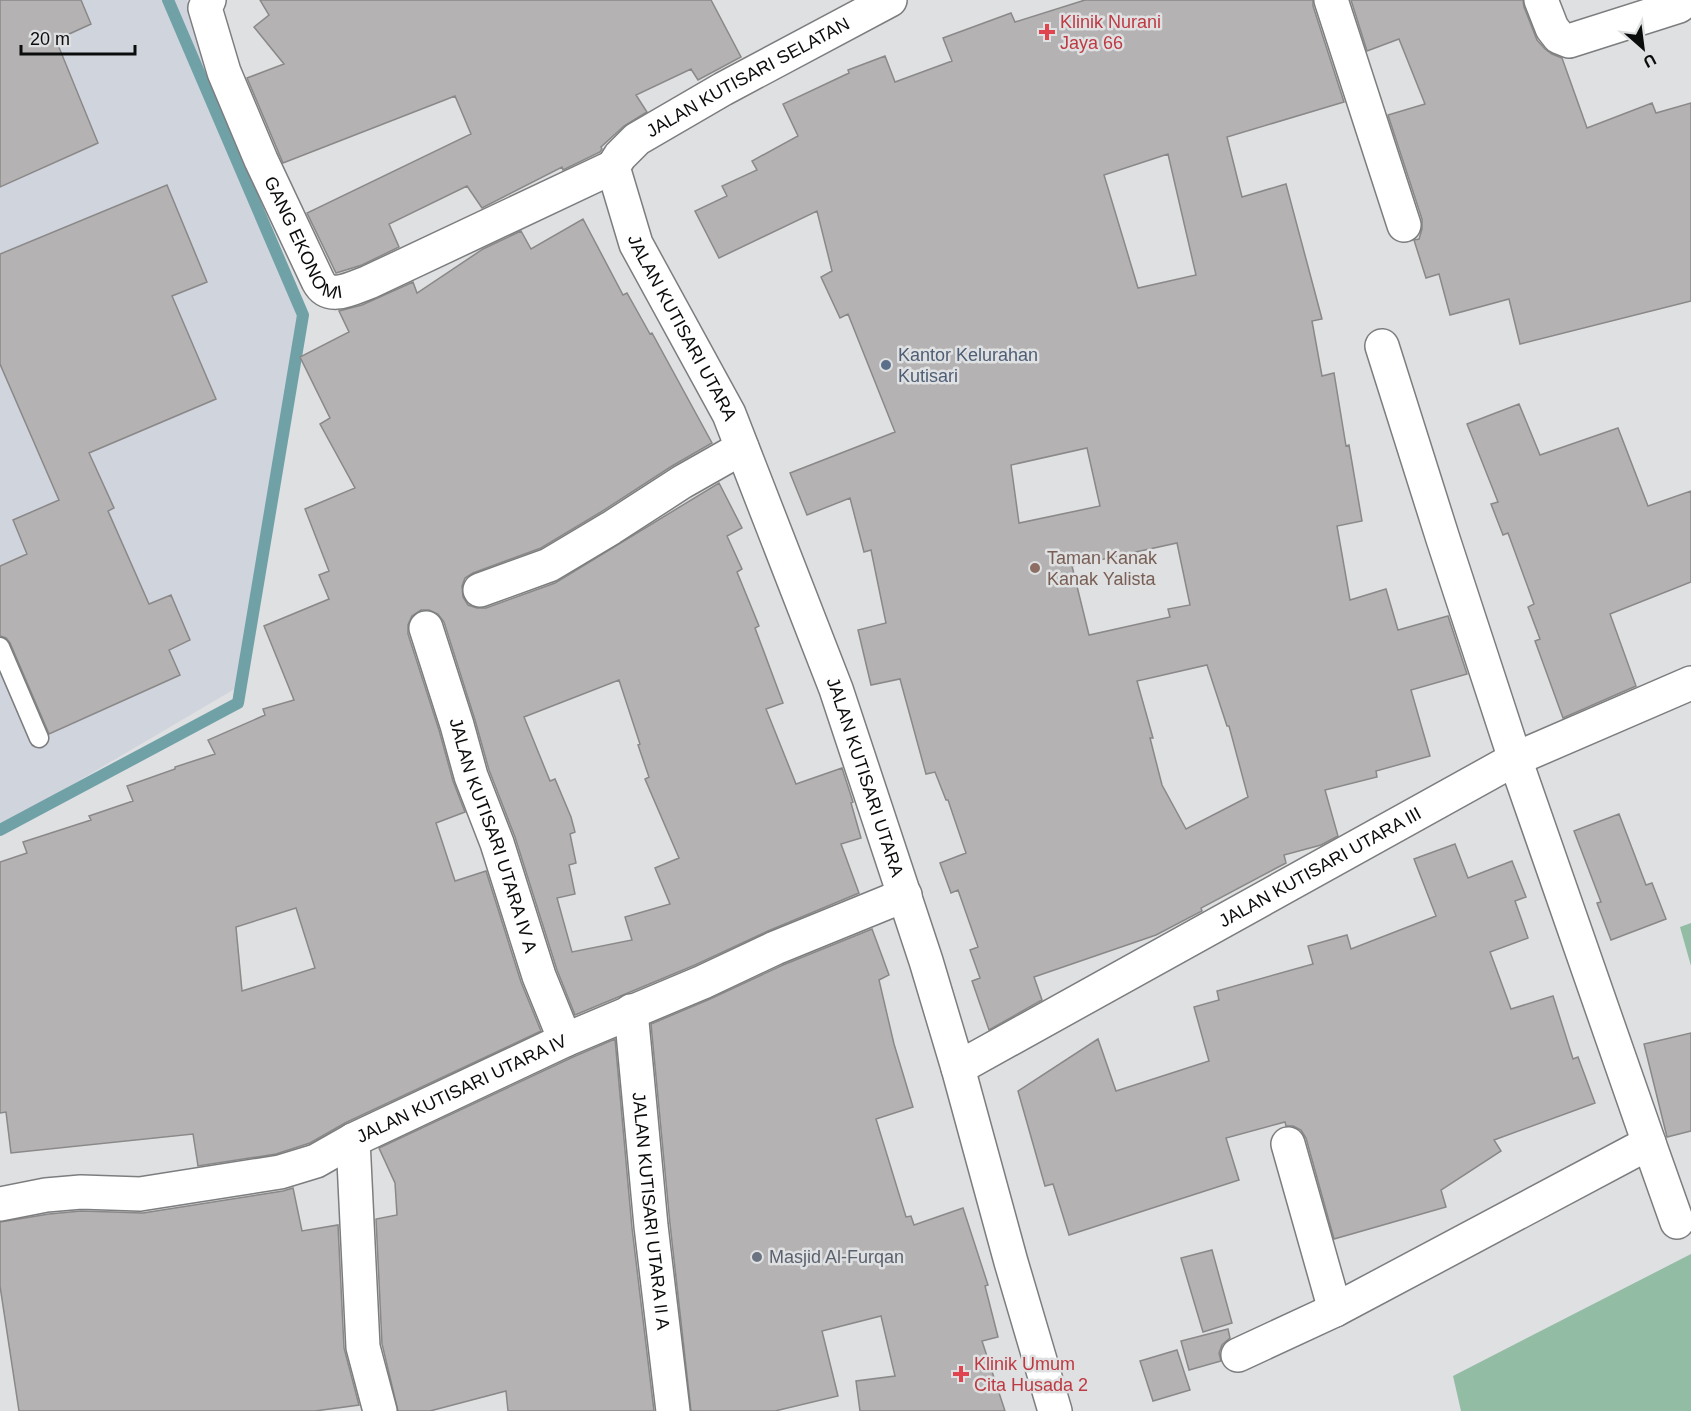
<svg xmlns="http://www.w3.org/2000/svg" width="1691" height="1411" viewBox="0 0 1691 1411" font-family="Arial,sans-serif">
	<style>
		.built { fill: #d0d4dd }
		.forest { fill: #93bca5 }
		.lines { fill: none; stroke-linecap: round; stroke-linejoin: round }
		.stream { stroke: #6fa1a7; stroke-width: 12 }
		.building { fill: #b4b2b2; stroke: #8a8888; stroke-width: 1.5; fill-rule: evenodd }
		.service-casing { stroke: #7c7d7f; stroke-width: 21 }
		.minor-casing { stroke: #7c7d7f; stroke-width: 36 }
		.service { stroke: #fff; stroke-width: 18 }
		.minor { stroke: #fff; stroke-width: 33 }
		.health-dot { fill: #e0444e; stroke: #dfe0e2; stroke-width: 2 }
		.service-dot { fill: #5c6f8a; stroke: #dfe0e2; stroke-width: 2 }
		.education-dot { fill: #8d6e63; stroke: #dfe0e2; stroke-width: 2 }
		.worship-dot { fill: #6b7280; stroke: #dfe0e2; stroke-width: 2 }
		.labels { text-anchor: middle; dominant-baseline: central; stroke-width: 5; stroke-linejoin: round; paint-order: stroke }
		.health-label { font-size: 18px; fill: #be3a42; stroke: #dfe0e2; text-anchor: start }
		.street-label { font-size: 18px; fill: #0b0c0c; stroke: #dfe0e2 }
		.service-label { font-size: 18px; fill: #4e5e75; stroke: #dfe0e2; text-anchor: start }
		.education-label { font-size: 18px; fill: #785e54; stroke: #dfe0e2; text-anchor: start }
		.worship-label { font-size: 18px; fill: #5b616d; stroke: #dfe0e2; text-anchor: start }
	</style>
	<rect width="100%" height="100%" fill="#dfe0e2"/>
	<!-- built -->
	<path class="built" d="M0,0h187l111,313 -60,374 -238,140z"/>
	<!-- forest -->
	<path class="forest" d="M1691,923v43l-11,-39z
		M1691,1254v157h-230l-8,-35z"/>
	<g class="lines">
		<!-- stream -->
		<path class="stream" d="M0,830l238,-127 65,-388 -135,-315"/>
	</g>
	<!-- building -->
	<path class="building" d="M0,0h81l10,24 -35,16 42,103 -98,44z
		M260,0h451l30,57 -43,23 -7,-11 -55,26 11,17 -23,14 -23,21 1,2 -2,3 -37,18 -1,-3 -80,41 -15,-22 -78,38 10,23 -37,18 -26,8 -29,-60 164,-79 -16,-38 -172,67 -36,-85 37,-14 -30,-37 15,-12z
		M1085,0h228v6l31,96 -117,35 15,60 44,-13 36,135 -10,2 10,55 12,-3 12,73 3,-1 13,76 -25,5 13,74 36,-11 12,41 50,-14 19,58 -56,16 19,66 -54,15 1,6 -52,13 13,46 -17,9 -37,10 2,8 -85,45 1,3 -46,24 -122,42 8,23 -53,30 -17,-49 8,-3 -10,-28 8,-3 -20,-57 -7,3 -11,-30 26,-10 -18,-53h-2l-11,-28 -9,2 -26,-95 -29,6 -13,-55 28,-7 -15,-73 -7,2 -14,-54 -43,17 -17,-42 105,-41 -47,-118 -8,4 -19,-41 11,-6 -15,-60 -98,47 -24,-47 32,-15 -5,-10 35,-16 -5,-9 46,-25 -15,-32 66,-31 -1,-3 37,-14 10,26 57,-21 -9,-23 68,-25 4,9zM1168,154l28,121 -58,13 -34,-113zM1087,448l13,58 -81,17 -8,-58zM1177,543l13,62 -22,4 2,8 -81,18 -17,-69zM1207,665l20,61h2l19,71 -62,32 -24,-44 -12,-47h3l-16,-57z
		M1351,0h172l1,7 13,33 8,9 7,5 10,4 25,70 65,-25 4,10 35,-10v198l-171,43 -11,-45 -59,16 -11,-41 -13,4 -12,-38 5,-1 3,-10v-10l-34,-104 37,-11 -26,-65 -32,12z
		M167,185l40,97 -35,14 44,103 -127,54 25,55 -6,3 41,93 22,-9 19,45 -21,10 11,25 -131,59 -39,-91 -4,-5 -6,-2v-70l27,-12 -14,-34 46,-20 -59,-136v-110z
		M583,219l40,76 4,-2 23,41 2,-1 60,110 -40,23 -71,46 -60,36 -68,25 -8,5 -3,8 1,11 5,8 9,3h9l69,-25 164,-100 23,45 -15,8 15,33 -5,3 22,54 -4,2 28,75 -17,6 30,75 46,-16 11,34 -2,1 10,35 -20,6 18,49 -91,38 -73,34 -120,50 -18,-45 -42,-133 -26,-67 -14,-50 -31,-98 -6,-8 -9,-4h-8l-9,6 -4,9v9l31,96 14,51 12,31 -29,11 19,58 31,-10 35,111 20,49 -196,92 -35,20 -34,11 -78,12 -5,-32 -182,19 -5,-41 -6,1v-251l27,-9 -4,-11 68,-22 -2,-4 44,-15 -6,-15 48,-17v-2l40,-13 -7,-14 57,-25 -2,-6 31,-9 -30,-74 65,-27 -10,-24 10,-4 -24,-62 50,-21 -35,-64 10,-6 -30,-61 49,-25 -10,-21 23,-6 51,-23 4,11 66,-44 38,-18 10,18zM619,680l21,64 -2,1 11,32 -4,2 34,79 -24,10 15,36 -45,13 7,23 -60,12 -15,-54 18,-4 -6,-29 7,-2 -6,-29 5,-2 -4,-15 -16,-38 -5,2 -26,-64zM296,908l19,60 -73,23 -6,-64z
		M1519,404l21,51 78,-27 30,78 43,-15v91l-81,32 26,72 -73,32 -28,-77 5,-2 -12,-32 6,-3 -26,-71 -5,2 -12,-31 7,-2 -31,-78z
		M1619,814l27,71 6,-2 14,36 -55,21 -14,-37 4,-1 -27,-71z
		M1455,844l13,34 44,-17 14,36 -11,4 13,37 -38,14 21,57 42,-13 20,63 5,-2 17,46 -101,37 7,11 -60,39 5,17 -112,32 -28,-101 -5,-8 -8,-4h-7l-1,-4 -59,16 13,42 -170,55 -16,-51 -8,2 -27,-95 80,-52 18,52 93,-30 -15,-54 25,-7 -2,-9 96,-27 -5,-18 39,-11 4,14 85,-33 -22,-57z
		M872,929l17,46 -10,5 15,64 19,63 -37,12 30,98 5,-1 3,9 49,-17 25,77 -3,1 13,51 -16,4 23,70h-145l-4,-30 39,-5 -14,-60 -59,15 16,65 -63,15h-84l-21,-187 -19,-200 59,-25 73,-34z
		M1691,1033v98l-24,6 -23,-93z
		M615,1039l17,189 22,183h-146l-2,-20 -76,20h-32l-16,-67 -6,-125 21,-4 -2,-32 -16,-35 194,-91z
		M293,1188l9,43 36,-6 6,123 15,57 -44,6h-296l-19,-125v-64l49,-8 32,-3 62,2 140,-22z
		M1212,1250l20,73 -29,9 -22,-74z
		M1228,1329l2,9 -8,7 -3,8 2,8 -32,9 -8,-29z
		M1177,1350l13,40 -37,11 -13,-40z"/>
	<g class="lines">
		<!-- service casing -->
		<g class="service-casing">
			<path id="service" d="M0,647l39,91"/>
		</g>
		<!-- minor casing -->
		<g class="minor-casing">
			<g id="minor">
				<path id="s1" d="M209,0l-4,8 19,64 37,88 57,121c11,21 34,7 51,1l244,-115"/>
				<path d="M1331,0l73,225"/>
				<path d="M1541,0l11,28 7,9 10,4 110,-35"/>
				<path id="s2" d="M613,167l23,77 93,170 107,275 90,272 32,107 53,194 44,149"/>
				<path id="s3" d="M613,167l7,-11 17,-17 86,-50 167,-89"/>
				<path d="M480,590l69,-25 62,-37 71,-46 60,-34"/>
				<path id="s4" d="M426,628l31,97 14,51 26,67 42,133 26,64"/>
				<path id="s5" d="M631,1011l20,215 22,185"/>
				<path id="s6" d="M958,1068l557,-309 176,-76"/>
				<path d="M353,1140l10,207 17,64"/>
				<path d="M1649,1143l28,79"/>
				<path d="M1288,1144l47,166"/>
				<path id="s7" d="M0,1204l46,-9 35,-3 59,2 140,-22 36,-11 37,-21 212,-100 138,-58 72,-34 130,-53"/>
				<path d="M1238,1355l97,-45 314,-167 -134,-384 -72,-220 -61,-193"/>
			</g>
		</g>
		<!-- service -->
		<use href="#service" class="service"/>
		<!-- minor -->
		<use href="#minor" class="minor"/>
	</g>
	<!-- markers -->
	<g class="health-dot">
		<path d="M1044 23h6v6h6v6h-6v6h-6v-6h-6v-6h6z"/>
		<path d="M958 1365h6v6h6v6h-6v6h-6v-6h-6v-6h6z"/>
	</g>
	<circle class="service-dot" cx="886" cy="365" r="6"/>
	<circle class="education-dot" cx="1035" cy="568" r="6"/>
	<circle class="worship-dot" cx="757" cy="1257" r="6"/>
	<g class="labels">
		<!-- health labels -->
		<g class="health-label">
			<text x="1060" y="22">Klinik Nurani<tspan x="1060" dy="21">Jaya 66</tspan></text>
			<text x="974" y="1364">Klinik Umum<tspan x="974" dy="21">Cita Husada 2</tspan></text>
		</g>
		<!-- street labels -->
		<g class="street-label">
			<text stroke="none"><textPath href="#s3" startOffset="164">JALAN KUTISARI SELATAN</textPath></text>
			<text stroke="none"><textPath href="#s1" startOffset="262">GANG EKONOMI</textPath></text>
			<text stroke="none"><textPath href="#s2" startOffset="176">JALAN KUTISARI UTARA</textPath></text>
			<text stroke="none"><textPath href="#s2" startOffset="662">JALAN KUTISARI UTARA</textPath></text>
			<text stroke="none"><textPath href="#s4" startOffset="218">JALAN KUTISARI UTARA IV A</textPath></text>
			<text stroke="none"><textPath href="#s6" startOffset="414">JALAN KUTISARI UTARA III</textPath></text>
			<text stroke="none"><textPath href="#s7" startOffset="483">JALAN KUTISARI UTARA IV</textPath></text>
			<text stroke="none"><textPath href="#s5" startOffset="201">JALAN KUTISARI UTARA II A</textPath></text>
		</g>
		<!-- service labels -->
		<g class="service-label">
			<text x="898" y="355">Kantor Kelurahan<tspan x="898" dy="21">Kutisari</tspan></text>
		</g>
		<!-- education labels -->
		<g class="education-label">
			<text x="1047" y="558">Taman Kanak<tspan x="1047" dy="21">Kanak Yalista</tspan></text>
		</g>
		<!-- worship labels -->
		<g class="worship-label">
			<text x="769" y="1257">Masjid Al-Furqan</text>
		</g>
	</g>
	<!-- north arrow -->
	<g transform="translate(1643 48) rotate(152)" stroke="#dfe0e2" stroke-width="4.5" paint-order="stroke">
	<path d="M0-4.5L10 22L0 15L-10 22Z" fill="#0b0c0c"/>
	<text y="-9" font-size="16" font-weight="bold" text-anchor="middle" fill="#0b0c0c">U</text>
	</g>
	<!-- scale -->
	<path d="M21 45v9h114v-9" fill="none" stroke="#0b0c0c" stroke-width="3"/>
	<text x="30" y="45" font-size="18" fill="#0b0c0c" stroke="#dfe0e2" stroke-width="4.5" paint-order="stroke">20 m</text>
</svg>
